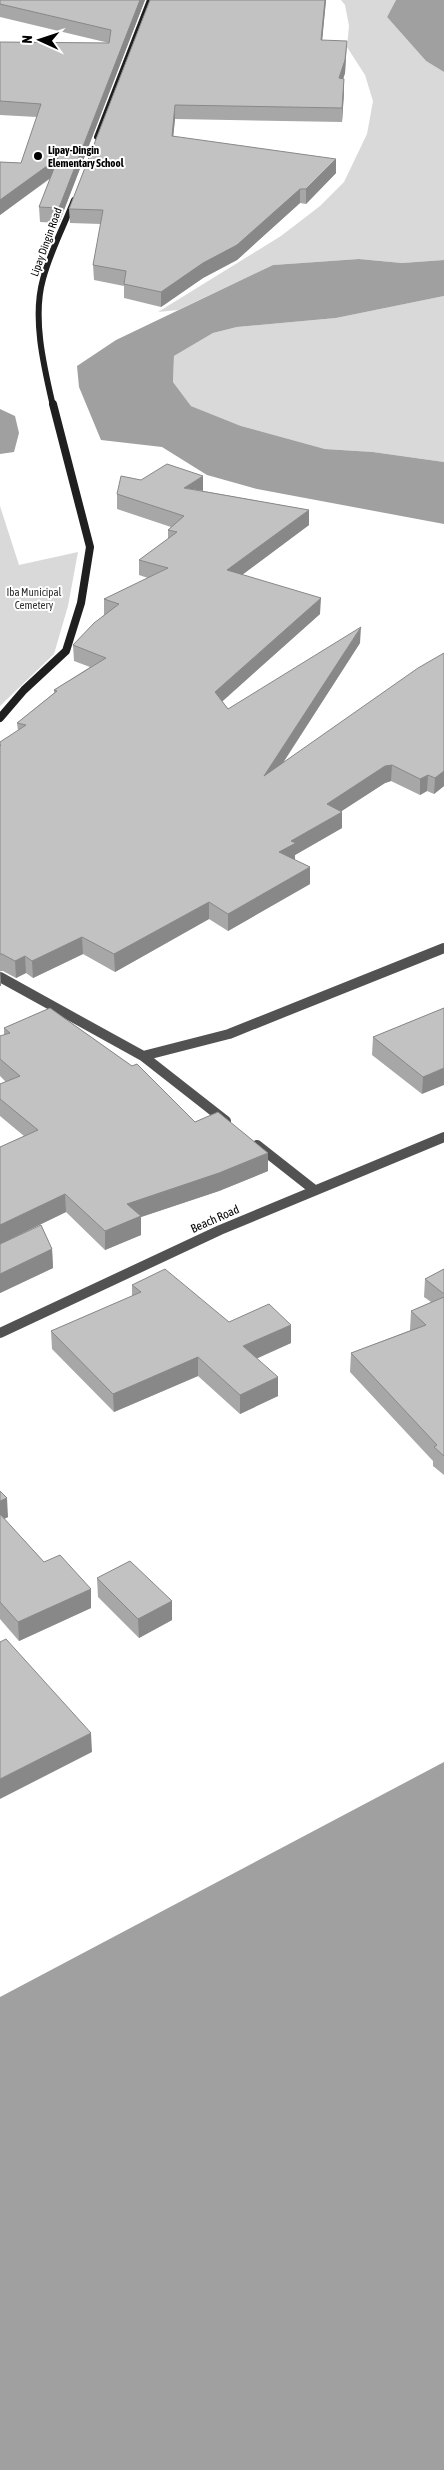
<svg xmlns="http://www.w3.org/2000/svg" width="444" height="2470" viewBox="0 0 444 2470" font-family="'Asap Condensed',sans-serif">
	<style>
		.green { fill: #d9d9d9 }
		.water { fill: #a0a0a0 }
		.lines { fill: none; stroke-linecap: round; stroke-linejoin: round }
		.street { stroke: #525252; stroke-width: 10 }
		.secondary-far1 { stroke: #1f1f1f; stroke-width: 6 }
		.secondary { stroke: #1f1f1f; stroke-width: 8 }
		.wall { fill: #a7a7a7 }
		.shaded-wall { fill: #888 }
		.building { fill: #c2c2c2; stroke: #888 }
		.poi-dot { fill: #000; stroke: #fff; stroke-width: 2 }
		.labels { text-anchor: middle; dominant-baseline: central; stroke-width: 4; stroke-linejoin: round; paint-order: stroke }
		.far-poi-label { font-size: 11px; font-weight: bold; fill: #000; stroke: #fff; text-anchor: start }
		.far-street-label { font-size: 11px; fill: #000; stroke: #fff }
		.far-park-label { font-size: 11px; fill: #303030; stroke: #fff }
		.street-label { font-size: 12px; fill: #000; stroke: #fff }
	</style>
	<rect width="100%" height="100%" fill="#fff"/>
	<!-- green -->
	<path class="green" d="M341,0h55l-9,17 39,44 18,11v188l-42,3 -43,-4 -86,6 -95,45 -20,2 123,-76 39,-30 24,-24 23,-48 6,-33 -8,-26 -18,-28 2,-21 -4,-21z
		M444,296v166l-71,-10 -48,-3 -84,-23 -50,-20 -18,-24 1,-26 39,-23 24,-6 99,-9z
		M0,506l19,59 59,-13 -10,54 -14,48 -54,52z"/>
	<!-- water -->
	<path class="water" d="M396,0h48v72l-18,-11 -39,-44z
		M359,259l43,4 42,-3v36l-108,22 -99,9 -24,6 -39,23 -1,26 18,24 50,20 84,23 48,3 71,10v62l-187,-35 -50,-14 -45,-28 -61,-7 -22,-53 -2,-21 39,-26 157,-75z
		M0,409l15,7 4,17 -5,19 -14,2z
		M444,1762v708h-444v-473z"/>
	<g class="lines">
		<!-- street -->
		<path class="street" d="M0,977l143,79 83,65
			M143,1056l86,-22 215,-86
			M257,1145l56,44
			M0,1333l220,-103 224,-93"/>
		<!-- secondary-far1 -->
		<path class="secondary-far1" d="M97,137l53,-137
			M53,406c-9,-39 -21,-88 -10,-127 7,-27 21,-53 31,-79"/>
		<!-- secondary -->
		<path class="secondary" d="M0,718l24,-28 42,-39 15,-48 9,-56 -37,-143"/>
	</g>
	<!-- wall -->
	<path class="wall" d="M0,0h145l-86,223 -19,-1 -1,-15 12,-29 -51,37v-53l21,1 16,-46 -37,-2v-73l109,1 -109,-26z
		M150,0h176l-4,40 24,14 -1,19 -2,6h1v13l-2,30 -167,-3 -2,17 163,37 -30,31 -6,-1 -63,57 -34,18 -42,29 -37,-9v-12l-30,-6 -1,-15 8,-41 -31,-1 -1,-14z
		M203,491l106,19v15l-67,50 78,39 -98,87 6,8 132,-66 -77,120 161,-110v133l-10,8 -7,-3 -7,4 -29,-14 -6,2 -44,28 1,17 -47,27v5l15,7v17l-82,47 -19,-12 -94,53 -32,-18 -50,24 -7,-5 -10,5 -13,-7h-3l1,15h-1v-244l18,-11 -1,-8 37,-30v-3l36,-23 -16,-6 -1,-16 31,-30v-16l44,-21 -9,-3v-15l29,-21v-9l3,-3 -54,-18v-15z
		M50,1008l82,58 5,-2 58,58 23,-10 50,41v18l-49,20 -78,26v18l-36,15 -39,-38 -60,29 35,-16 11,24 1,19 -53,25v-146l24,-11 -24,-20v-32l6,-2 -6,-6v-40l4,-1v-7z
		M444,1008l-22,86 -50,-39 1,-18z
		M444,1269v206l-11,-9v-5l-83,-89 1,-19 60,-23h-1l1,-19 20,-9 -7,-5 1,-18z
		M132,1285l97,37 62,3v18l-35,16 22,37 -38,18 -42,-38 -84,36 -62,-63 -1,-18 81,-35z
		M0,1491l8,26 -4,2 40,43 47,46 -72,33 -19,-22z
		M97,1578l75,23v19l-33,18 -41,-41z"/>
	<!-- shaded-wall -->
	<path class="shaded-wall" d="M140,0h5l-86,223v-15z
		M325,0h1l-5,53v-13z
		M347,41l-2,32 -6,19v-14z
		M344,79v13l-2,30v-14z
		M175,105v14l-3,30v-13z
		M58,158v14l-58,43v-15z
		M336,159v14l-30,31v-15z
		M300,189v14l-63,57 -34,18 -42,29v-15z
		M203,476v15l-19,-3z
		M309,510v15l-82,61v-16z
		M321,598l-1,16 -105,94v-16z
		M361,627l-1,16 -96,149v-16z
		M392,765l-1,16 -6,2 -57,37 14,-8v16l-47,27v5l-16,-8 12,-11 36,-37 58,-38z
		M444,771v15l-10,8 1,-16z
		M428,775l-1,16 -7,4v-16z
		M310,867v17l-82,47v-17z
		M209,902v17l-94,53 -1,-18z
		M82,937l1,17 -50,24 -1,-17z
		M25,956l1,17 -10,5 -1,-17z
		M0,968l1,18h-1z
		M444,1068v17l-22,9 1,-17z
		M268,1153v18l-49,20 -78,26v18l-36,15v-19l22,-27z
		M65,1194l1,18 -66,32v-19z
		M52,1249l1,19 -53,25v-19z
		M291,1325v18l-49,22 1,-19z
		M198,1357v19l-84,36 -1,-18z
		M278,1377v19l-38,18v-19z
		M7,1498l1,19 -8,4v-20z
		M91,1589v19l-72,33 -1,-19z
		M172,1601v19l-33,18 -1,-19z
		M91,1733l1,19 -92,47v-20z"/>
	<!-- building -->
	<path class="building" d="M0,0h140l-81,208 -20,-1 19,-49 -58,42v-38l21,1 20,-59 -41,-3v-59l109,1 2,-13 -111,-26z
		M150,0h175l-4,40 26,1 -2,19 -6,18 5,1 -2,29 -167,-3 -3,31 164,23 -30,30h-6l-63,56 -34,18 -42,29 -37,-8 2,-13 -33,-6 10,-55 -34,-1z
		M167,464l36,12 -19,12 125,22 -82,60 94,28 -106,94 13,17 133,-82 -97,149 154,-108 26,-15v118l-9,7 -7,-3 -8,4 -28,-14 -7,1 -58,38 15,8 -51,29 5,2 -17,9 31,15 -82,47 -19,-12 -95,52 -32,-17 -50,24 -7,-5 -10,5 -13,-7h-2v-208l1,-1h-1v-3l26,-17 -9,-2 40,-32 -3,-1 52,-32 -33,-13 21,-22 25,-19 -15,-5 64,-31 -29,-8 38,-28 -9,-2 16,-14 -67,-22 4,-18 20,4z
		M50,1008l82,58 5,-2 58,58 23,-10 50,41 -49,20 -92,31 14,12 -36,15 -40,-37 -65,31v-78l38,-17 -38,-31v-15l20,-8 -20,-17v-23l10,-3 -6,-5z
		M444,1008v60l-21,9 -50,-40z
		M41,1225l11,24 -52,25v-30z
		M165,1269l64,53 40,-18 22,21 -48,21 35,31 -38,18 -42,-38 -85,37 -62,-63 90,-39 -9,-7z
		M444,1269v25l-19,-15z
		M444,1297v159l-10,-9 3,-2 -86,-92 75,-28 -15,-14z
		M0,1491l7,7 -7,3z
		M0,1514l44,48 16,-7 31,34 -73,33 -18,-20z
		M130,1561l42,40 -34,18 -41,-41z
		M6,1639l85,94 -91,46v-137z"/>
	<!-- markers -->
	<circle class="poi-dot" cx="38" cy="156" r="5"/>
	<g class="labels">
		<!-- far-poi labels -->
		<g class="far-poi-label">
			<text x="48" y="150">Lipay-Dingin<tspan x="48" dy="13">Elementary School</tspan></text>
		</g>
		<!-- far-street labels -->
		<g class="far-street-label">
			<text transform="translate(46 242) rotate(-70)">Lipay Dingin Road</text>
		</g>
		<!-- far-park labels -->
		<g class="far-park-label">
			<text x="34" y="592">Iba Municipal<tspan x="34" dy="13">Cemetery</tspan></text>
		</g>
		<!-- street labels -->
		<g class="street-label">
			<text transform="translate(215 1219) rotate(-24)">Beach Road</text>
		</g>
	</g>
	<!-- north arrow -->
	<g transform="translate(40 40) rotate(273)" stroke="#ffffff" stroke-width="4" paint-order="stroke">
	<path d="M0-4L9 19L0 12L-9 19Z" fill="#000000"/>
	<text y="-8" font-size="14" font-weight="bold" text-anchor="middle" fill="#000000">N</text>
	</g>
</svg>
